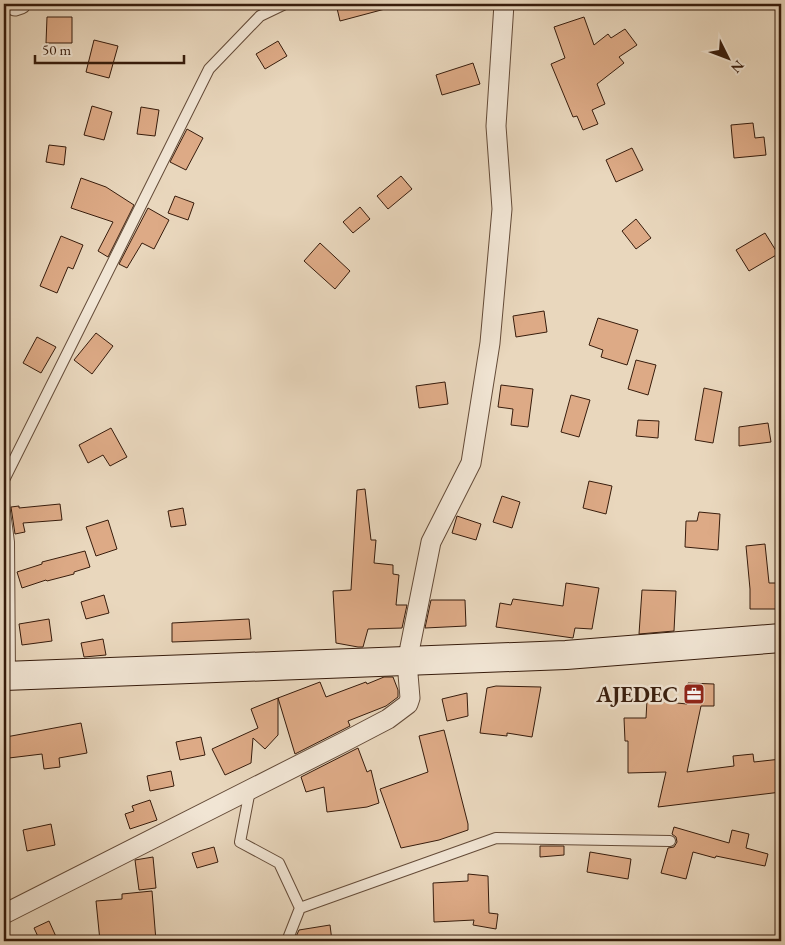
<svg xmlns="http://www.w3.org/2000/svg" width="785" height="945" viewBox="0 0 785 945" font-family="'EB Garamond',serif">
	<style>
		.building { fill: #ddaa86; stroke: #371c0c }
		.lines { fill: none; stroke-linecap: round; stroke-linejoin: round }
		.service-casing { stroke: #644b38; stroke-width: 12 }
		.minor-casing { stroke: #644b38; stroke-width: 21 }
		.secondary-casing { stroke: #371c0c; stroke-width: 30 }
		.service { stroke: #f1e5d4; stroke-width: 10 }
		.minor { stroke: #f1e5d4; stroke-width: 19 }
		.secondary { stroke: #f1e5d4; stroke-width: 28 }
		.labels { text-anchor: middle; dominant-baseline: central; stroke-width: 5; stroke-linejoin: round; paint-order: stroke }
		.poi-label { font-size: 22px; font-weight: bold; fill: #371c0c; stroke: #f1e5d4; text-anchor: end }
	</style>
	<rect width="100%" height="100%" fill="#e9d7bd"/>
	<filter id="stains"><feTurbulence type="fractalNoise" baseFrequency=".004" numOctaves="4"/><feColorMatrix values="0 0 0 0 .2 0 0 0 0 .09 0 0 0 0 .02 0 0 0 .5 -.17"/></filter>
	<radialGradient id="worn" r=".72"><stop offset=".6" stop-color="#630" stop-opacity="0"/><stop offset="1" stop-color="#630" stop-opacity=".3"/></radialGradient>
	<!-- building -->
	<path class="building" d="M336,4h49v5l-45,12z
		M47,17h25v26h-26z
		M584,17l10,28 14,-11 3,4 14,-9 12,16 -18,12 5,6 -27,21 8,20 -13,6 6,14 -15,6 -6,-14 -4,1 -22,-53 14,-6 -11,-31z
		M94,40l24,6 -9,32 -23,-6z
		M278,41l9,15 -22,13 -9,-15z
		M473,63l7,21 -38,11 -6,-20z
		M92,106l20,6 -8,28 -20,-5z
		M141,107l18,3 -4,26 -18,-2z
		M753,123l2,15 9,-1 2,18 -32,3 -3,-33z
		M187,129l16,9 -17,32 -16,-8z
		M49,145l17,2 -2,18 -18,-3z
		M632,148l11,22 -27,12 -10,-22z
		M401,176l11,13 -24,20 -11,-13z
		M81,178l25,9 28,18 -26,52 -10,-6 15,-29 -42,-14z
		M175,196l19,7 -6,17 -20,-7z
		M360,207l10,12 -17,14 -10,-11z
		M148,208l21,12 -15,29 -12,-6 -15,25 -8,-4z
		M636,219l15,19 -15,11 -14,-18z
		M765,233l13,21 -29,17 -13,-21z
		M61,236l22,9 -10,24 -5,-2 -11,26 -17,-7z
		M320,243l30,28 -15,18 -31,-28z
		M544,311l3,21 -31,5 -3,-21z
		M598,318l40,12 -11,35 -26,-8 2,-7 -14,-5z
		M96,333l17,13 -21,28 -18,-14z
		M37,337l19,10 -15,26 -18,-10z
		M636,360l20,5 -8,30 -20,-6z
		M445,382l3,22 -29,4 -3,-22z
		M501,385l32,4 -5,38 -17,-2 2,-16 -15,-2z
		M704,388l18,4 -9,51 -18,-3z
		M571,395l19,5 -11,37 -18,-5z
		M638,420l21,1 -1,17 -22,-2z
		M768,423l3,19 -32,4v-19z
		M111,428l16,29 -17,9 -7,-11 -15,8 -9,-18z
		M589,481l23,5 -6,28 -23,-6z
		M365,489l6,51h5l-2,23 19,2v9l6,1 -3,30h11l-5,23 -34,1 -5,18h-5l-22,-4 -3,-52 18,-1 6,-100z
		M502,496l18,6 -8,26 -19,-6z
		M60,504l2,16 -39,3 2,9 -10,2 -4,-27 8,-1v2z
		M183,508l3,17 -15,2 -3,-16z
		M699,512l21,2 -2,36 -33,-3 1,-26h11z
		M457,516l24,8 -5,16 -24,-7z
		M108,520l9,29 -21,7 -10,-29z
		M765,544l4,39h12v26h-31v-20l-4,-43z
		M85,551l5,16 -16,5v2l-27,7 -1,-1 -24,8 -5,-16 25,-8v-2z
		M566,583l33,5 -7,41 -17,-1 -2,10 -77,-11 4,-24 11,2 2,-6 50,7z
		M642,590l34,1 -2,40 -35,3z
		M104,595l5,18 -23,6 -5,-17z
		M431,600h34l1,26 -41,2z
		M49,619l3,22 -30,4 -3,-21z
		M249,619l2,20 -79,3v-19z
		M103,639l3,16 -22,2 -3,-14z
		M384,677h9l5,13v7l-12,9 -38,15 2,5 -55,28 -17,-56 42,-16 6,15 40,-15 1,2z
		M688,683l26,1v22h-13l-14,66 47,-6 -1,-10 20,-2 1,8 27,-3v33l-123,15 8,-35 -38,1v-32h-3l-1,-23h22l1,-18 40,4z
		M496,686l45,1 -9,50 -25,-4v3l-27,-3 7,-45z
		M467,693l1,23 -21,5 -5,-22z
		M278,698v37l-13,14 -12,-11 -2,25 -26,12 -13,-26 46,-21 -7,-19z
		M81,723l6,30 -28,5 1,9 -16,2 -2,-15 -33,4 -3,-21z
		M444,730l24,94v6l-29,10 -38,8 -21,-59 48,-17 -9,-36z
		M201,737l4,18 -25,5 -4,-18z
		M358,748l9,24 4,-2 8,33 -12,4 -40,5 -3,-25 -18,5 -5,-15z
		M171,771l3,15 -24,5 -3,-15z
		M150,800l7,20 -27,9 -5,-15 9,-3 -2,-5z
		M51,824l4,21 -28,6 -4,-21z
		M674,827l55,16 3,-13 17,4 -3,14 22,6 -3,12 -49,-10 -1,2 -22,-6 -7,27 -25,-6 7,-25 6,-1 3,-5 -1,-5 -4,-3z
		M540,846h24v9l-24,2z
		M214,847l4,15 -21,6 -5,-15z
		M590,852l41,7 -3,20 -41,-7z
		M153,857l3,31 -17,2 -4,-30z
		M468,874l20,2 1,37 9,1 -2,15 -23,-4 1,-5 -40,2 -1,-39 35,-2z
		M152,891l4,50h-56l-4,-40 26,-2v-5z
		M49,921l9,20h-18l-6,-13z
		M330,925l2,16h-38l5,-11z"/>
	<g class="lines">
		<!-- service casing -->
		<g class="service-casing">
			<path id="service" d="M4,480l205,-411 51,-53 25,-12
				M4,504l5,38 1,133
				M250,790l-10,52 39,21 21,45 -13,33
				M300,908l196,-70 174,3"/>
		</g>
		<!-- minor casing -->
		<g class="minor-casing">
			<path id="minor" d="M15,6l6,-2
				M4,914l340,-172 44,-23 20,-15 2,-6 -3,-36 24,-120 40,-79 19,-120 12,-134 -6,-83 8,-122"/>
		</g>
		<!-- secondary casing -->
		<g class="secondary-casing">
			<path id="secondary" d="M4,676l562,-21 215,-17"/>
		</g>
		<!-- service -->
		<use href="#service" class="service"/>
		<!-- minor -->
		<use href="#minor" class="minor"/>
		<!-- secondary -->
		<use href="#secondary" class="secondary"/>
	</g>
	<!-- icons -->
	<defs>
		<g id="office-square" transform="scale(1.125)"><rect x="-9" y="-9" width="18" height="18" rx="4" fill="#8f2418" stroke="#f1e5d4"/><path d="M-6-3h4V-5.5h4V-3h4V5H-6ZM-1-4.5V-3h2v-1.5ZM-6 0V1H6V0Z" fill="#fff"/></g>
	</defs>
	<g fill-rule="evenodd">
		<use href="#office-square" x="694" y="694"/>
	</g>
	<g class="labels">
		<!-- poi labels -->
		<g class="poi-label">
			<text x="678" y="694">AJEDEC</text>
		</g>
	</g>
	<!-- margin -->
	<rect width="785" height="945" fill="none" stroke="#e9d7bd" stroke-width="20"/>
	<rect x="5" y="5" width="775" height="935" fill="none" stroke="#371c0c" stroke-width="2.5"/>
	<rect x="10" y="10" width="765" height="925" fill="none" stroke="#371c0c"/>
	<!-- north arrow -->
	<g transform="translate(728 58) rotate(132)" stroke="#f1e5d4" stroke-width="4" paint-order="stroke">
	<path d="M0-4L9 19L0 12L-9 19Z" fill="#371c0c"/>
	<text y="-8" font-size="14" font-weight="bold" text-anchor="middle" fill="#371c0c">N</text>
	</g>
	<!-- scale -->
	<path d="M35 55v8h149v-8" fill="none" stroke="#371c0c" stroke-width="2.5"/>
	<text x="42" y="55" font-size="15" fill="#371c0c" stroke="#f1e5d4" stroke-width="4" paint-order="stroke">50 m</text>
	<rect width="100%" height="100%" filter="url(#stains)"/>
	<rect width="100%" height="100%" fill="url(#worn)"/>
</svg>
